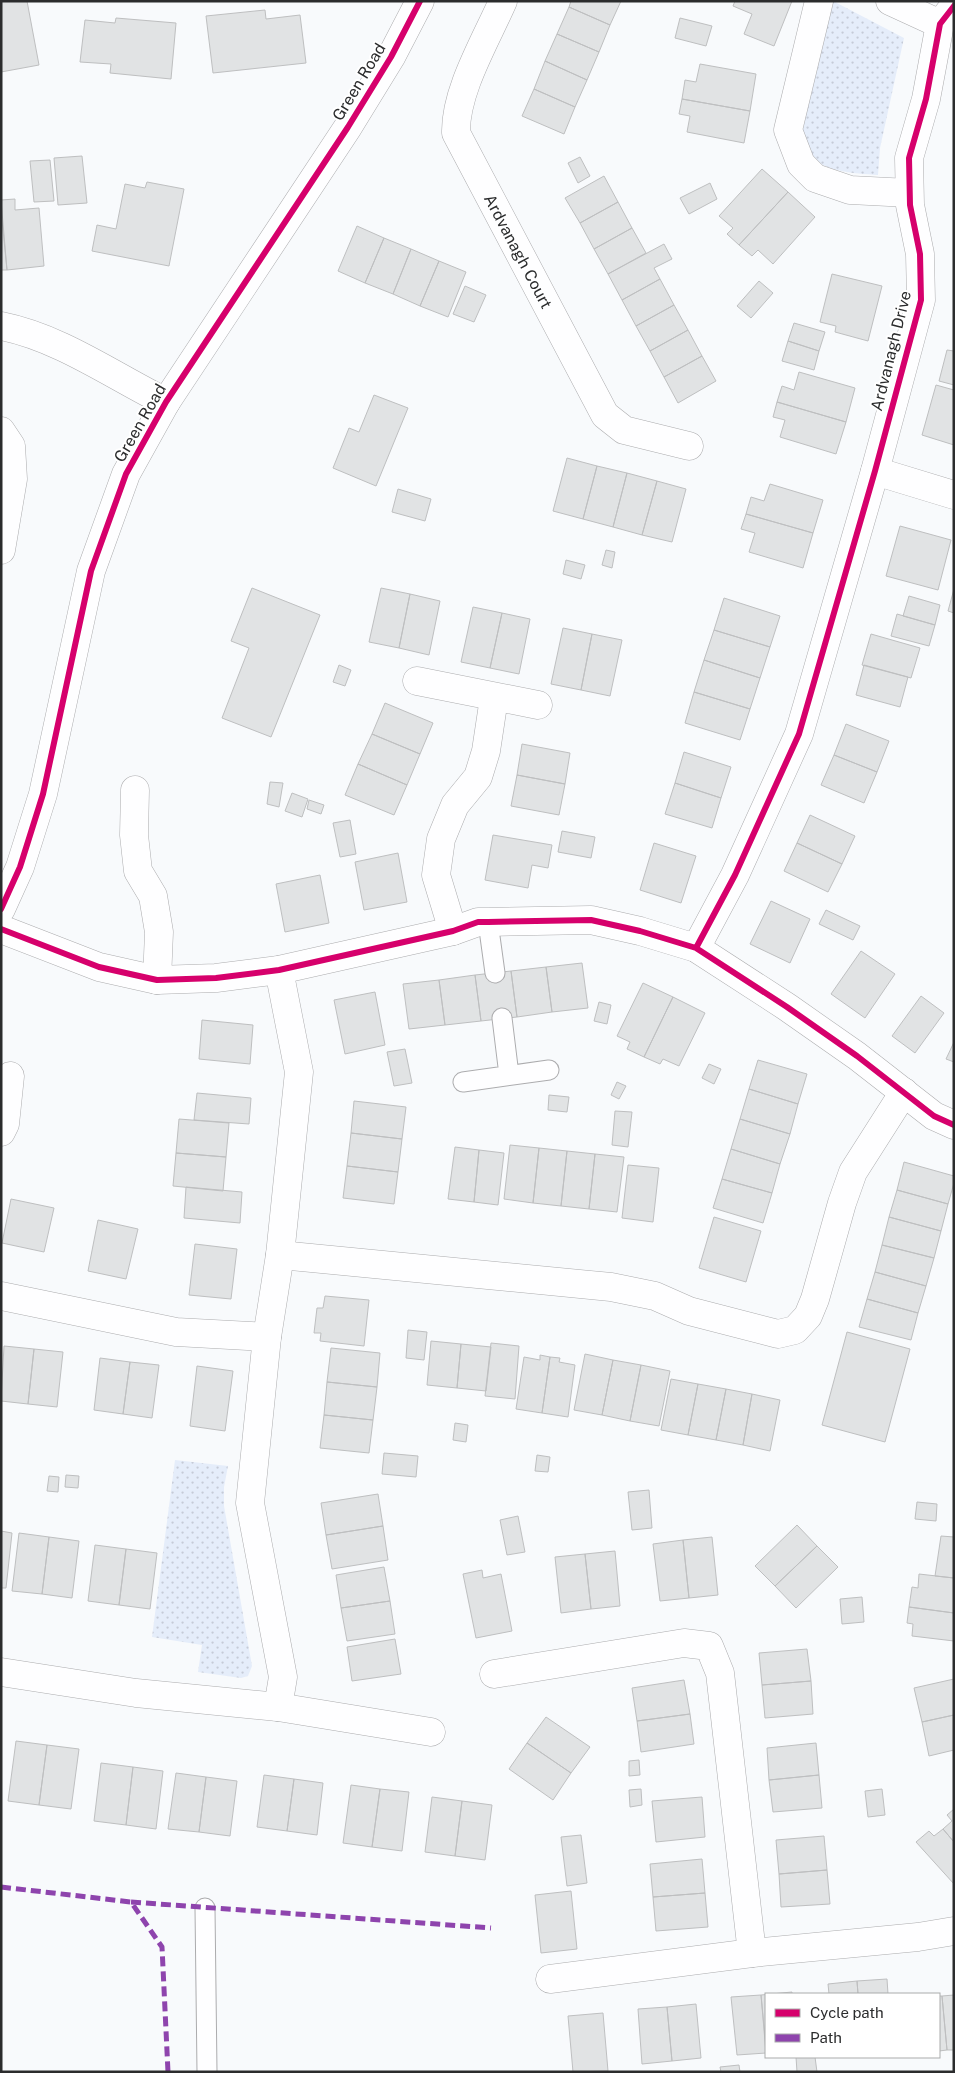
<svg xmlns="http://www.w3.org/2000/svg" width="955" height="2073" viewBox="0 0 955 2073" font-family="'Public Sans',sans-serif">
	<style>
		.grass { fill: url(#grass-dots) }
		.building { fill: #e1e3e4; stroke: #bebfc0 }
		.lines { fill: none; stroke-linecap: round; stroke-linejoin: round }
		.lane-casing { stroke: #acacae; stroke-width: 21 }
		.street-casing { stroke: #acacae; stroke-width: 29 }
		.secondary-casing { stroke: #acacae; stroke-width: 29 }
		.lane { stroke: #fefeff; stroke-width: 19 }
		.street { stroke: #fefeff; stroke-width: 28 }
		.secondary { stroke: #fefeff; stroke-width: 28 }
		.quiet { stroke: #8e44ad; stroke-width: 5; stroke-dasharray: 10 5; stroke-linecap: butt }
		.cycleway-casing { stroke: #fff; stroke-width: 9 }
		.cycleway { stroke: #d6006c; stroke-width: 6 }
		.labels { text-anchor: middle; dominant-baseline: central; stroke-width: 4; stroke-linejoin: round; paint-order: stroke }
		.street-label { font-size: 16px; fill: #2b2c2d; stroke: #fff }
	</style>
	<defs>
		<pattern id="grass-dots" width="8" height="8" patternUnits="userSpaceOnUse" patternTransform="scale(1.25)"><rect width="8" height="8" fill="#e5edfa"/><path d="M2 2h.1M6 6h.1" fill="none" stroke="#c5cbd7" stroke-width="1.8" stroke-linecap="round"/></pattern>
	</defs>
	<rect width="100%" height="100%" fill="#f8fafc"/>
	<!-- grass -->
	<path class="grass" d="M828,1h5l71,37 -24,110 -2,27c-23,-2 -60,-2 -72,-26 -2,-4 -3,-10 -4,-15z
		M175,1460l53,6 -4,21v19l28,160 -4,10 -7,2 -43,-6 4,-27 -50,-8z"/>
	<!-- building -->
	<path class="building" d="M1,1h26l12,64 -38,7z
		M571,1h50l-11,24 -41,-18z
		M735,1h57l-18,45 -30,-12 8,-20 -19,-8z
		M569,7l41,18 -11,27 -42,-18z
		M265,10l1,9 34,-4 6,48 -93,10 -7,-57z
		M116,18l60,5 -5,56 -61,-6 1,-9 -31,-2 5,-42 30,3z
		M680,18l32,8 -6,20 -31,-8z
		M557,34l42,18 -12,28 -42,-19z
		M545,61l42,19 -12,27 -41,-18z
		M700,64l56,10 -6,37 -68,-12 3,-19 11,2z
		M534,89l41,18 -11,27 -42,-18z
		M682,99l68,12 -6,32 -57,-11 3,-16 -11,-2z
		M82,156l5,47 -29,2 -4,-47z
		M580,157l10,19 -12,7 -10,-20z
		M50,160l4,41 -20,1 -4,-41z
		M762,169l26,23 -49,53 -12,-11 6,-6 -14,-12z
		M604,176l14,26 -38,21 -15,-25z
		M147,182l37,7 -15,77 -77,-15 5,-26 19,4 9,-45 20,4z
		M710,183l7,16 -28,15 -9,-16z
		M788,192l27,25 -42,47 -15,-14 -6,6 -13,-11z
		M15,199v11l24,-2 5,58 -37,4 -6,-70z
		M618,202l14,26 -38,21 -14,-26z
		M1,210l6,60h-6z
		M357,226l27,12 -19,45 -27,-12z
		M632,228l14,25 -38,21 -14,-25z
		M384,238l27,11 -18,45 -28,-11z
		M664,244l8,15 -18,9 6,11 -38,21 -14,-26z
		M411,249l28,12 -19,45 -27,-12z
		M439,261l27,11 -18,45 -28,-11z
		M832,274l50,12 -14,55 -33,-9 1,-6 -16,-4z
		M660,279l14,26 -38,21 -14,-26z
		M759,281l14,12 -22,25 -14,-12z
		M465,286l21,9 -12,27 -21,-8z
		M674,305l14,25 -38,21 -14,-25z
		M794,323l31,9 -6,19 -31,-10z
		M688,330l14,26 -38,21 -14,-26z
		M788,341l31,10 -5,19 -32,-9z
		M947,350l7,1v34l-15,-4z
		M702,356l14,25 -38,22 -14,-26z
		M799,372l56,16 -9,34 -69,-20 5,-16 12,4z
		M936,385l18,5v55l-32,-10z
		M374,395l34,13 -32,78 -43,-18 16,-40 10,4z
		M777,402l69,20 -10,32 -56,-17 5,-17 -12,-3z
		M567,458l30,8 -14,53 -30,-8z
		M597,466l30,7 -14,54 -30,-8z
		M627,473l30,8 -15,54 -29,-8z
		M657,481l29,8 -14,53 -30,-7z
		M770,484l53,16 -10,33 -67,-19 5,-17 13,4z
		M398,489l33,10 -6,22 -33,-9z
		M746,514l67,19 -10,35 -54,-16 6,-19 -14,-4z
		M900,526l51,14 -13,50 -52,-14z
		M606,550l9,2 -3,16 -10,-3z
		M566,560l19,5 -4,14 -18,-5z
		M252,588l68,27 -49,122 -49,-19 27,-70 -18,-7z
		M381,588l29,6 -11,54 -30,-6z
		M954,589v24l-6,-2z
		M410,594l30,7 -11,54 -30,-7z
		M909,596l31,9 -5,20 -32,-9z
		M724,598l56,18 -10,31 -56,-17z
		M473,607l29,6 -12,55 -29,-6z
		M502,613l28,6 -11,55 -29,-6z
		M897,614l38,11 -6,21 -38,-10z
		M563,628l29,6 -11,56 -30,-6z
		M714,630l56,17 -10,31 -56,-18z
		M592,634l30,6 -12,56 -29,-6z
		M871,634l49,14 -9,30 -49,-13z
		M704,660l56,18 -10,31 -56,-17z
		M339,665l12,5 -6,16 -12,-4z
		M864,665l44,12 -8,30 -44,-12z
		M694,692l56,17 -10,31 -55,-17z
		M385,703l48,20 -13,31 -48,-20z
		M846,724l43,17 -12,31 -43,-17z
		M372,734l48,20 -13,31 -49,-21z
		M522,744l48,9 -5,31 -48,-9z
		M684,752l47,15 -10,31 -46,-15z
		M834,755l43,17 -13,31 -43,-18z
		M358,764l49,21 -13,30 -49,-20z
		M517,775l48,9 -6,31 -48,-9z
		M270,782l13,1 -4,24 -12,-3z
		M675,783l46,15 -9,30 -47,-14z
		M292,793l16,6 -6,18 -17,-6z
		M309,800l15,5 -3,9 -14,-5z
		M810,815l45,21 -13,28 -45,-21z
		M350,820l6,34 -16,3 -7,-34z
		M562,831l33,6 -4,21 -33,-6z
		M493,835l59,10 -4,23 -16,-3 -4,23 -43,-8z
		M654,843l42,13 -15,47 -41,-13z
		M797,843l45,21 -14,28 -44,-21z
		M398,853l9,49 -43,8 -9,-48z
		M320,875l9,48 -44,9 -9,-48z
		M771,901l39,18 -20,44 -40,-19z
		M826,910l34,16 -7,14 -34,-16z
		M861,951l34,23 -30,44 -34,-24z
		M582,963l6,45 -36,4 -6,-45z
		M546,967l6,45 -35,5 -6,-46z
		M511,971l6,46 -36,4 -6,-46z
		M475,975l6,46 -36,4 -6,-45z
		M439,980l6,45 -36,4 -6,-45z
		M643,983l30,14 -29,60 -17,-8 3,-7 -13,-6z
		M375,992l10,53 -40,9 -11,-54z
		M921,996l23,17 -29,40 -23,-17z
		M673,997l32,16 -26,53 -16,-7 -3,5 -16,-7z
		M599,1002l12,3 -4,19 -13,-3z
		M202,1020l51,5 -3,39 -51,-5z
		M954,1042v20l-8,-3z
		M405,1049l7,34 -18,3 -7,-34z
		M758,1060l49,14 -9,30 -49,-15z
		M709,1064l12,5 -7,15 -12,-6z
		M617,1082l9,4 -7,13 -8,-4z
		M749,1089l49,15 -8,30 -50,-15z
		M197,1093l54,5 -2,26 -55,-4z
		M549,1095l20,2 -2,15 -19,-2z
		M354,1101l52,6 -4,32 -51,-6z
		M615,1111l17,1 -4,35 -16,-2z
		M179,1119l50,4 -3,34 -50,-4z
		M740,1119l50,15 -10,30 -49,-15z
		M351,1133l51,6 -4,33 -51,-6z
		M510,1145l29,3 -6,55 -29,-4z
		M455,1147l24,3 -5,52 -26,-3z
		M539,1148l28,3 -6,55 -28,-3z
		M731,1149l49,15 -8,29 -50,-14z
		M479,1150l25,3 -6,52 -24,-3z
		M567,1151l28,3 -6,55 -28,-3z
		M176,1153l50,4 -3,34 -50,-5z
		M595,1154l29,3 -7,55 -28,-3z
		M904,1162l50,14v7l-6,21 -51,-14z
		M628,1165l31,3 -6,54 -31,-4z
		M347,1166l51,6 -4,32 -51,-6z
		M722,1179l50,14 -9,30 -50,-15z
		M186,1187l56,5 -2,31 -56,-5z
		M897,1190l51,14 -7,27 -52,-14z
		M11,1199l43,9 -10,44 -42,-9z
		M714,1217l47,14 -15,51 -47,-14z
		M889,1217l52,14 -7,27 -52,-13z
		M98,1220l40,9 -12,50 -38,-8z
		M195,1244l42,5 -6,50 -42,-4z
		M882,1245l52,13 -8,28 -51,-14z
		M875,1272l51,14 -8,27 -51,-14z
		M325,1296l44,4 -5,46 -44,-5 1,-8h-7l3,-25h6z
		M867,1299l51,14 -7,27 -52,-13z
		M408,1330l19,2 -3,28 -18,-2z
		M847,1332l63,17 -25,93 -63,-17z
		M431,1341l30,3 -4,44 -30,-3z
		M491,1343l28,3 -4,53 -30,-3z
		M461,1344l30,3 -5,44 -29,-3z
		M4,1346l30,3 -6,55 -27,-3z
		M331,1348l49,5 -3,34 -50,-5z
		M34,1349l29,3 -6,55 -29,-3z
		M585,1354l28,6 -11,55 -28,-5z
		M540,1355l10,2 -8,56 -26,-4 8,-52 16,3z
		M550,1357l10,1 -1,4 16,3 -7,52 -26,-4z
		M100,1358l30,4 -7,52 -29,-4z
		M613,1360l28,5 -11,56 -28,-6z
		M130,1362l29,3 -7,53 -29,-4z
		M641,1365l29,6 -11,55 -29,-5z
		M197,1366l36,5 -8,60 -35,-5z
		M671,1379l27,5 -10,51 -27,-5z
		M327,1382l50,5 -4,33 -49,-5z
		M698,1384l28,5 -10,51 -28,-5z
		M726,1389l26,5 -9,51 -27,-5z
		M752,1394l28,6 -10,51 -27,-6z
		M324,1415l49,5 -4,33 -49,-5z
		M455,1423l13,2 -2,17 -13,-2z
		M384,1453l34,3 -2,21 -34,-3z
		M537,1455l13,2 -2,15 -13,-1z
		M66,1475l13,1 -1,12 -13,-1z
		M49,1476l10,1 -1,15 -11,-1z
		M649,1490l3,38 -20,2 -4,-38z
		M378,1494l5,32 -57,9 -5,-32z
		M917,1502l20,2 -1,17 -21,-2z
		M518,1516l7,36 -18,3 -7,-35z
		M797,1525l20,21 -42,40 -20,-20z
		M383,1526l5,34 -56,9 -6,-34z
		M1,1531l11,2 -6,55h-5z
		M19,1533l30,4 -7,57 -30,-3z
		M941,1536l13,1v41l-19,-2z
		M49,1537l30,4 -7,57 -30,-4z
		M712,1537l6,58 -29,3 -6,-58z
		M683,1540l6,58 -29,3 -7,-57z
		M95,1545l31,4 -7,56 -31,-4z
		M817,1546l21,21 -42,41 -21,-22z
		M126,1549l31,4 -7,56 -31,-4z
		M615,1551l5,55 -29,3 -6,-55z
		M585,1554l6,55 -30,4 -6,-56z
		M384,1567l6,34 -49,7 -5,-33z
		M482,1570l1,8 18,-4 11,57 -36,7 -13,-64z
		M919,1574l35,4v35l-45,-6 3,-20 6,1z
		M862,1597l2,25 -22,2 -2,-25z
		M390,1601l5,33 -48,7 -6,-33z
		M909,1607l45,6v28l-42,-5 1,-12 -6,-1z
		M395,1639l6,35 -49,7 -5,-34z
		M807,1649l4,32 -49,4 -3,-32z
		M954,1679v36l-32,7 -8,-34z
		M684,1680l6,34 -53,7 -5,-33z
		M811,1681l2,33 -48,4 -3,-33z
		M690,1714l4,30 -53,8 -4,-31z
		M954,1715v35l-25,6 -7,-34z
		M546,1717l44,30 -19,26 -44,-30z
		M16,1741l31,4 -8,60 -31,-4z
		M527,1743l44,30 -18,27 -44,-31z
		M816,1743l3,32 -50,5 -2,-32z
		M47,1745l32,4 -8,60 -32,-4z
		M639,1760l1,15 -11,1v-15z
		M101,1763l32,4 -7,58 -32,-4z
		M133,1767l30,4 -7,58 -30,-4z
		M176,1773l30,4 -7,55 -31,-3z
		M264,1775l30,4 -7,52 -30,-4z
		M819,1775l3,33 -49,4 -4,-32z
		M206,1777l31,4 -7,55 -31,-4z
		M294,1779l29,4 -6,52 -30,-4z
		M351,1785l29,4 -8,58 -29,-4z
		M380,1789l29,3 -7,59 -30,-4z
		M641,1789l1,16 -12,2 -1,-17z
		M882,1789l3,26 -17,2 -3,-26z
		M432,1797l30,4 -7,55 -30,-4z
		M702,1797l3,40 -49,5 -4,-41z
		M462,1801l30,4 -7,55 -30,-4z
		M954,1809v33l-11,-13 9,-8 -5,-6z
		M943,1829l11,13v42l-38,-42 13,-11 5,5z
		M581,1835l6,48 -20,3 -6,-49z
		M824,1836l3,34 -48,4 -3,-34z
		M702,1859l3,34 -52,4 -3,-33z
		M827,1870l3,34 -49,3 -2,-33z
		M571,1891l6,58 -36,4 -6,-58z
		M705,1893l3,34 -52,4 -3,-34z
		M887,1979l1,15h-30l-1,-13z
		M857,1981l1,13h-29l-1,-10z
		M792,1992v2h-26v53l-5,-52z
		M761,1995l5,58 -29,2 -6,-58z
		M954,1995v55h-7l-5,-54z
		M939,1996h3l5,54 -8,1z
		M696,2004l5,54 -29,3 -5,-54z
		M667,2007l5,54 -30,3 -4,-55z
		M603,2013l5,58 -35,1 -5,-56z
		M796,2057h19l2,15h-20z
		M739,2065l1,7h-19l-1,-5z"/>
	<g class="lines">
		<!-- lane casing -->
		<g class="lane-casing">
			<path id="lane" d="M488,922l7,51
				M502,1018l7,57
				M463,1082l86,-12
				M205,1908l2,164"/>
		</g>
		<!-- street casing -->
		<g class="street-casing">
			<g id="street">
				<path id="s1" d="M503,1c-17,39 -48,90 -47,132l149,282 19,15 65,16"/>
				<path d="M819,1l-31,129 13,34 14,14 35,12 59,3"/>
				<path d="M890,1l50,23"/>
				<path d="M1,326c60,12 112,50 165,76"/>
				<path d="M1,431l10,15 2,33 -12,71"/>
				<path d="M875,471l79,24"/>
				<path d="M417,681l121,24"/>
				<path d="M135,790l-1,45 4,36 15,25 6,36 -2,48"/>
				<path d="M1,929l98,38 58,13 59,-2 63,-8 174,-39 25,-9h10l103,-2 49,11 56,17 91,59 70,49 77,60 20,9"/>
				<path d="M453,931l-17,-56 5,-36 14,-34 23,-28 8,-26 8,-53"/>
				<path d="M696,948l39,-73 64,-141 76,-263 46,-171 -1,-46 -10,-49 -1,-47 17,-59 14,-75 14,-18"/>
				<path d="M1,1132l4,-8 5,-48"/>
				<path d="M280,1255l331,32 44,9 34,15 89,23 17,-4 13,-14 7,-17 27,-96 11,-31 51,-80"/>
				<path d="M1,1296l175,36 91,5"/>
				<path d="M1,1672l135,21 142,14 153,25"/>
				<path d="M494,1674l190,-31 25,3 11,27 32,280"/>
				<path d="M278,1707l5,-30 -33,-174 17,-166 13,-82 19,-183 -20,-102"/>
				<path d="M550,1979l202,-26 166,-16 36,-6"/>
			</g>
		</g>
		<!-- secondary casing -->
		<g class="secondary-casing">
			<path id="secondary" d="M1,909l19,-42 23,-73 48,-223 35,-97 40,-72 182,-275 43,-70 29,-56"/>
		</g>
		<!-- lane -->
		<use href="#lane" class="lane"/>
		<!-- street -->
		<use href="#street" class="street"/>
		<!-- secondary -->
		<use href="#secondary" class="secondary"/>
		<!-- quiet -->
		<path class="quiet" d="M1,1887l130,15 31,45 6,125
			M131,1902l360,26"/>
		<!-- cycleway casing -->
		<g class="cycleway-casing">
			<path id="cycleway" d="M1,909l19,-42 23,-73 48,-223 35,-97 40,-72 182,-275 43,-70 29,-56
				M1,929l98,38 58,13 59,-2 63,-8 174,-39 25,-9h10l103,-2 49,11 56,17 91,59 70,49 77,60 20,9
				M696,948l39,-73 64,-141 76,-263 46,-171 -1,-46 -10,-49 -1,-47 17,-59 14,-75 14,-18"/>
		</g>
		<!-- cycleway -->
		<use href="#cycleway" class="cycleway"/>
	</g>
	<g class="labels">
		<!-- street labels -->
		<g class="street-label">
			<text transform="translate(359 82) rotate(-59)">Green Road</text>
			<text stroke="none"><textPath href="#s1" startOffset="275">Ardvanagh Court</textPath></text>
			<text transform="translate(891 351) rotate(-76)">Ardvanagh Drive</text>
			<text transform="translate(140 423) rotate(-60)">Green Road</text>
		</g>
	</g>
	<!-- border -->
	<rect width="955" height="2073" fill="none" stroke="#2b2c2d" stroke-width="5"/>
	<!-- legend -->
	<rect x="765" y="1993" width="175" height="65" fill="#ffffff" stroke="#aaabab"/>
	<rect x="775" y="2009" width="25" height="8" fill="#d6006c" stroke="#aaabab"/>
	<text x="810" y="2018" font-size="15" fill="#2b2c2d">Cycle path</text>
	<rect x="775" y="2034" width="25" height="8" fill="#8e44ad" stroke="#aaabab"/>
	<text x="810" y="2043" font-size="15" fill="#2b2c2d">Path</text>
</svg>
